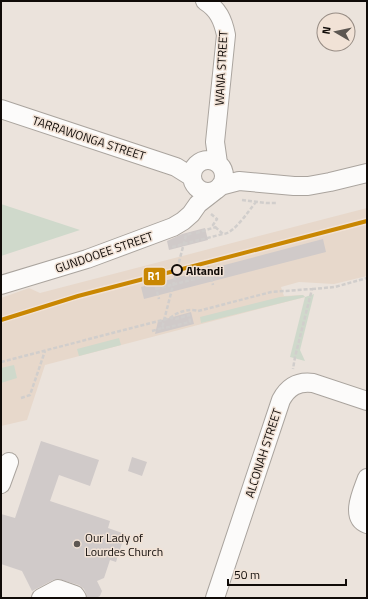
<svg xmlns="http://www.w3.org/2000/svg" width="368" height="599" viewBox="0 0 368 599" font-family="'Titillium Web',sans-serif">
	<style>
		.built { fill: #e7d8cb }
		.green { fill: #cfd9cb }
		.building { fill: #d0cac9 }
		.lines { fill: none; stroke-linecap: round; stroke-linejoin: round }
		.minor-casing { stroke: #aaa49e; stroke-width: 20 }
		.path { stroke: #d1cecc; stroke-width: 2.5; stroke-dasharray: 4 2; stroke-linecap: butt }
		.minor { stroke: #fcfbfa; stroke-width: 18 }
		.path-bridge { stroke: #d1cecc; stroke-width: 2.5; stroke-dasharray: 4 2; stroke-linecap: butt }
		.rail-1-casing { stroke: #f1e2d6; stroke-width: 7 }
		.rail-1 { stroke: #c98702; stroke-width: 4 }
		.stop-dot { fill: #f1e2d6; stroke: #100b08; stroke-width: 2 }
		.poi-dot { fill: #5d5752; stroke: #f1e2d6; stroke-width: 1.5 }
		.labels { text-anchor: middle; dominant-baseline: central; stroke-width: 3; stroke-linejoin: round; paint-order: stroke }
		.street-label { font-size: 12px; fill: #100b08; stroke: #f1e2d6 }
		.stop-label { font-size: 12px; font-weight: bold; fill: #100b08; stroke: #f1e2d6; text-anchor: start }
		.poi-label { font-size: 12px; fill: #100b08; stroke: #f1e2d6; text-anchor: start }
		.line-badge { stroke: #f1e2d6; stroke-width: 1.5 }
		.badge-label { font-size: 11px; text-anchor: middle; font-weight: bold; fill: #fff }
	</style>
	<rect width="100%" height="100%" fill="#ebe3dc"/>
	<!-- built -->
	<path class="built" d="M367,208v68l-33,8 -35,-2 -18,5 3,9 19,-1 2,2 -260,68 -18,55 -26,6v-128l28,-10 11,5z"/>
	<!-- green -->
	<path class="green" d="M1,204l79,26 -79,26z
		M314,294l-14,56 5,11 -15,-4 15,-60 -104,26 -1,-6 80,-20 23,-2 2,2z
		M119,338l2,7 -42,11 -2,-7z
		M14,365l3,13 -16,5v-15z"/>
	<!-- building -->
	<path class="building" d="M205,228l3,12 -39,10 -2,-9 15,-7z
		M323,239l3,13 -182,47 -3,-12z
		M191,312l3,12 -39,10 3,-13z
		M41,441l58,19 -9,26 -31,-11 -9,26 60,20 -2,7 17,6 -9,28 -6,-2 -6,18 -7,3 5,10 -2,5 -4,2h-9l-1,-5 -2,-4 -5,-4 -21,-6 -5,1 -21,11 -10,-20 -21,-7v-50l14,4z
		M132,457l15,5 -5,14 -14,-5z"/>
	<g class="lines">
		<!-- minor casing -->
		<g class="minor-casing">
			<path id="minor" d="M205,1c13,8 18,19 21,34l-11,107 3,21
				M1,109l175,58 16,10
				M192 176a16 16 0 1 1 32 0a16 16 0 1 1-32 0Z
				M220,186l19,-5 55,5h14l22,-4 37,-9
				M1,285l86,-26 86,-32 10,-6 8,-7 7,-10 18,-14
				M367,478c-4,12 -18,39 0,46
				M1,484l8,-22
				M41,598l17,-9 17,6 2,3
				M215,598l66,-198c7,-13 17,-19 32,-17l54,18"/>
		</g>
		<!-- path -->
		<path class="path" d="M242,200l24,3h11
			M211,214l6,5 -4,6 10,9c11,0 26,-24 33,-32
			M196,233l20,-6
			M172,247l51,-13
			M208,266l5,19
			M154,280l5,19
			M156,289l54,-14
			M312,289l23,-2 32,-9
			M170,318c7,-6 20,-10 28,-7l73,-19 41,-3 -17,68 -2,12
			M1,362l169,-44 6,1 13,-4 1,7 -21,5 -7,1
			M21,398l9,-3 15,-44"/>
		<!-- minor -->
		<use href="#minor" class="minor"/>
		<!-- path-bridge -->
		<path class="path-bridge" d="M152,331l10,-3 24,-93 7,-2"/>
		<!-- rail-1 casing -->
		<g class="rail-1-casing">
			<path id="rail-1" d="M1,320l29,-9 48,-15 289,-75"/>
		</g>
		<!-- rail-1 -->
		<use href="#rail-1" class="rail-1"/>
	</g>
	<!-- markers -->
	<circle class="stop-dot" cx="177" cy="270" r="5"/>
	<circle class="poi-dot" cx="77" cy="544" r="4"/>
	<g class="labels">
		<!-- street labels -->
		<g class="street-label">
			<text transform="translate(221 68) rotate(-87)">WANA STREET</text>
			<text transform="translate(89 138) rotate(18)">TARRAWONGA STREET</text>
			<text transform="translate(104 252) rotate(-19)">GUNDOOEE STREET</text>
			<text transform="translate(263 453) rotate(-72)">ALCONAH STREET</text>
		</g>
		<!-- stop labels -->
		<g class="stop-label">
			<text x="186" y="270">Altandi</text>
		</g>
		<!-- poi labels -->
		<g class="poi-label">
			<text x="85" y="537">Our Lady of<tspan x="85" dy="14">Lourdes Church</tspan></text>
		</g>
	</g>
	<rect class="line-badge" x="143" y="267" width="23" height="19" rx="4" fill="#c98702"/>
	<g class="badge-label">
		<text x="154" y="280">R1</text>
	</g>
	<!-- border -->
	<rect width="368" height="599" fill="none" stroke="#100b08" stroke-width="4"/>
	<!-- north arrow -->
	<g transform="translate(336 32) rotate(279)"><circle r="19" fill="#f1e2d6" stroke="#978c84"/>
	<path d="M0-3L7 15L0 10L-7 15Z" fill="#5d5752"/>
	<text y="-6" font-size="11" font-weight="bold" text-anchor="middle" fill="#100b08">N</text>
	</g>
	<!-- scale -->
	<path d="M228 579v6h118v-6" fill="none" stroke="#100b08" stroke-width="2"/>
	<text x="234" y="579" font-size="12" fill="#100b08" stroke="#f1e2d6" stroke-width="3" paint-order="stroke">50 m</text>
</svg>
